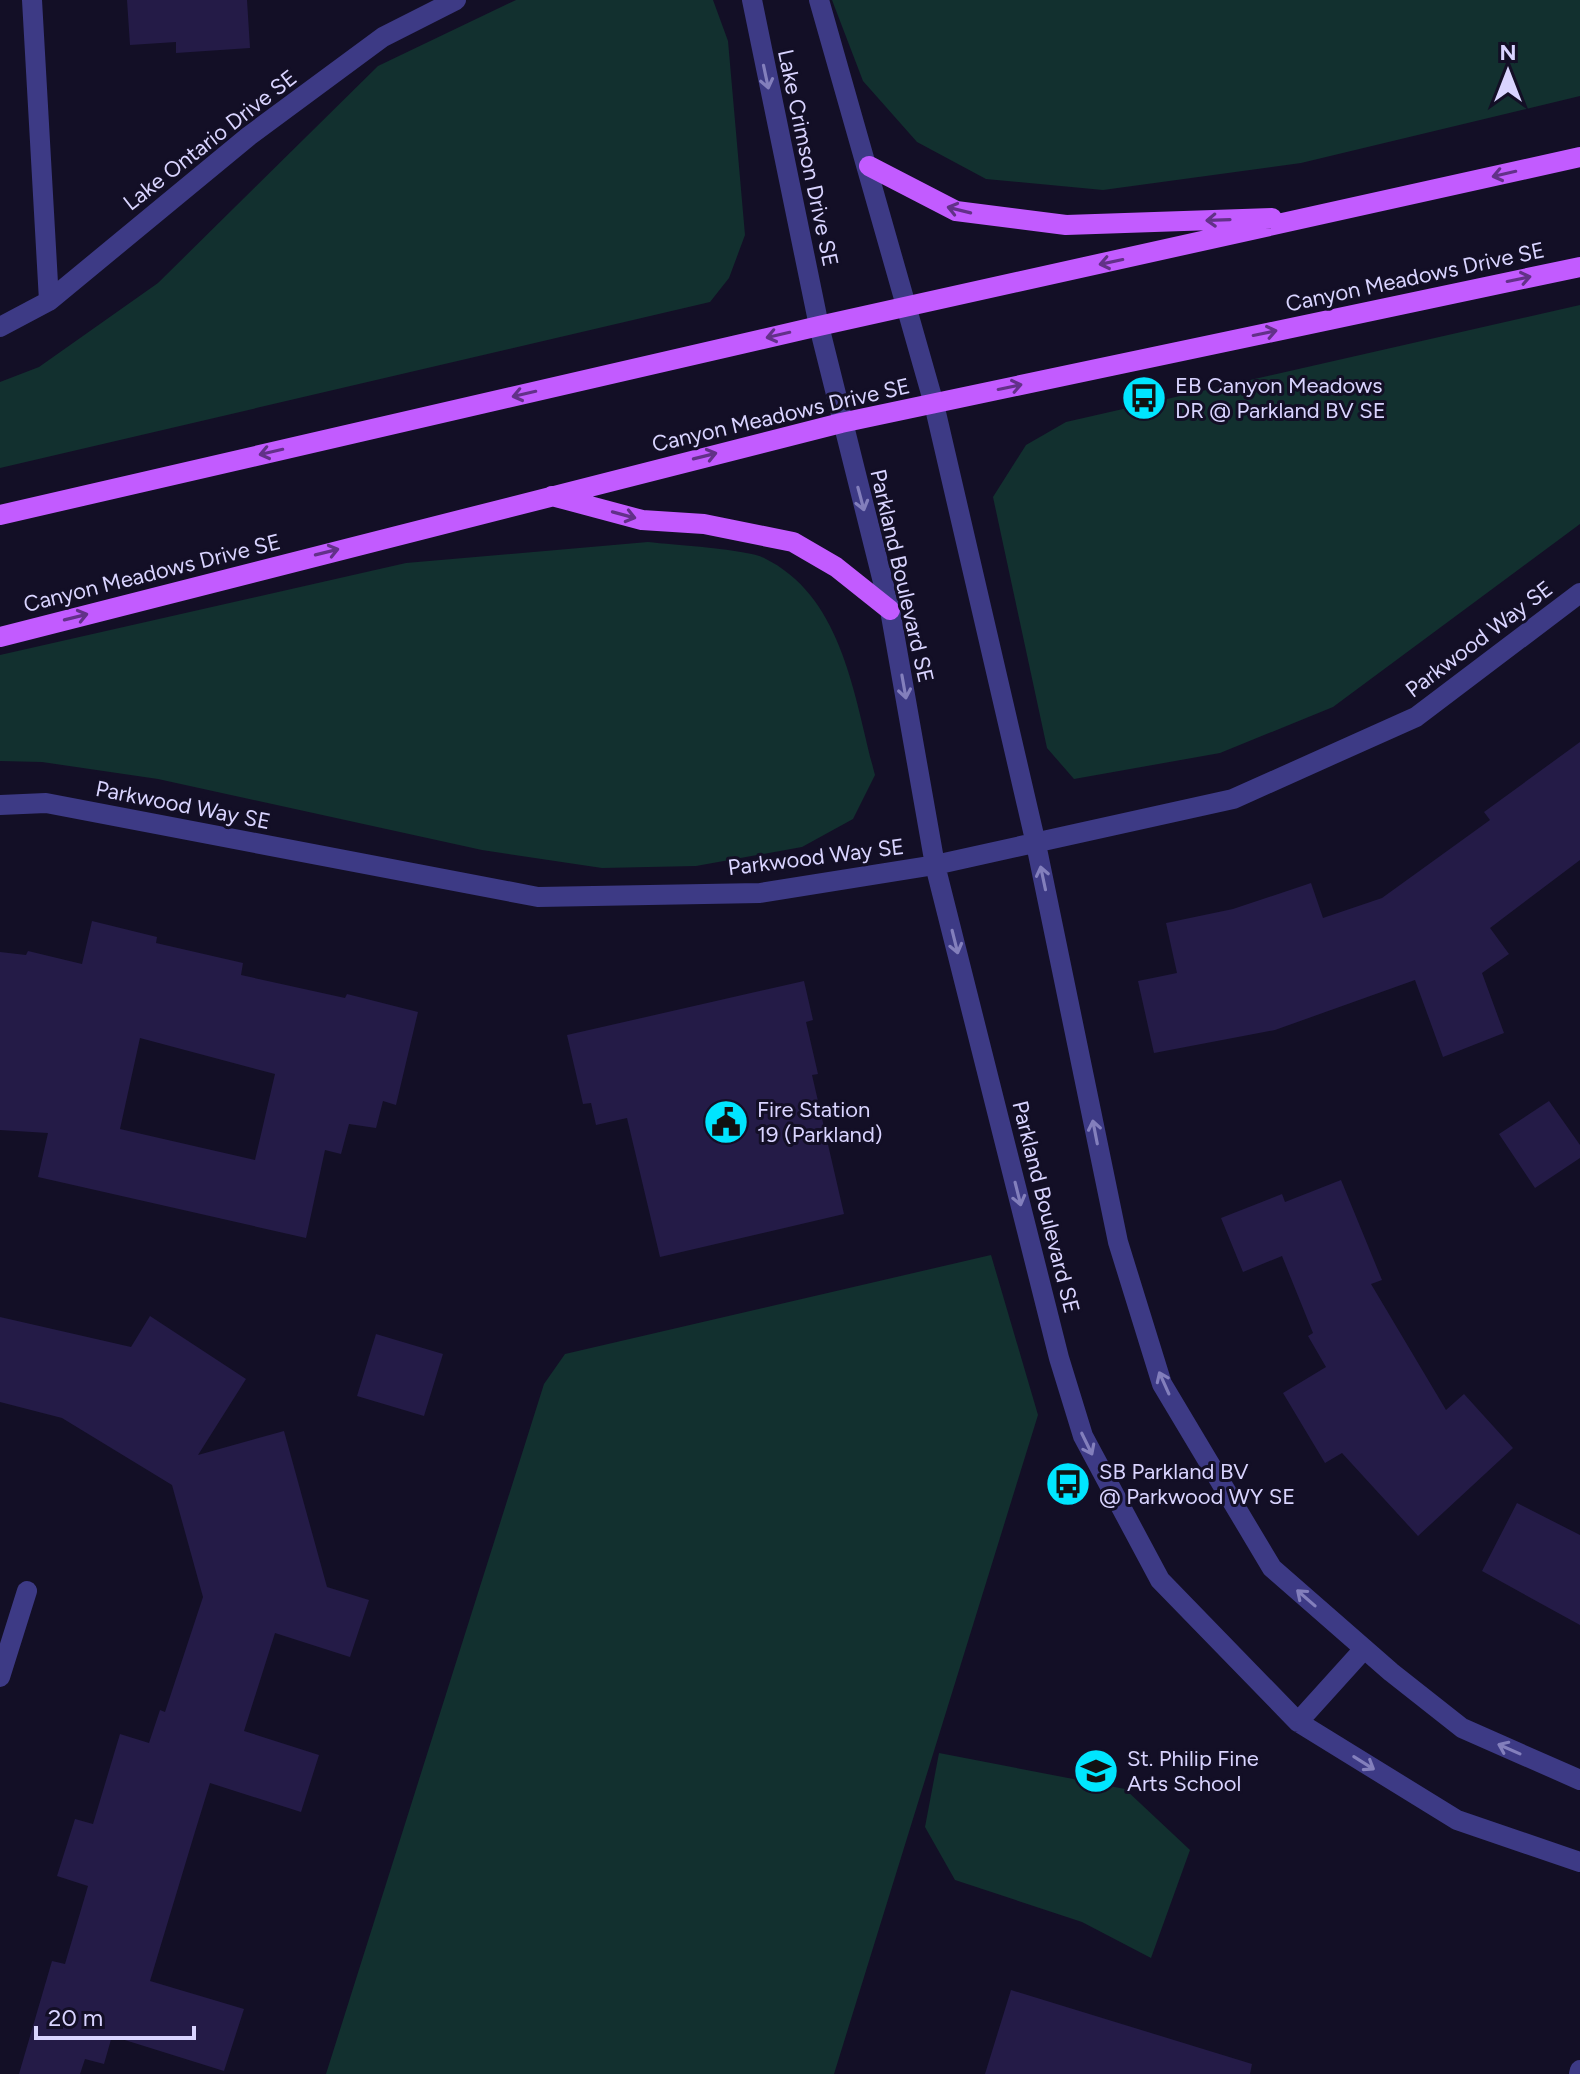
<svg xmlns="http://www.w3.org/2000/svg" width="1580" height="2074" viewBox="0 0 1580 2074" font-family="Figtree,sans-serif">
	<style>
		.green { fill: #12302f }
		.building { fill: #241b47; fill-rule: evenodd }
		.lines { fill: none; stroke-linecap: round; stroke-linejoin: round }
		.minor { stroke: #3d3a85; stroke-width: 20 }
		.major { stroke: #c25bff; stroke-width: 20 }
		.oneway { stroke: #837fbc }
		.oneway2 { stroke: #623188 }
		.labels { text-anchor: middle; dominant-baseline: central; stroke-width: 6; stroke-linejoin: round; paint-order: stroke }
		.street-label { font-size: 22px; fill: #d9d4ff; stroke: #130f26 }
		.poi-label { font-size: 22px; fill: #d9d4ff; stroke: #130f26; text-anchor: start }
	</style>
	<rect width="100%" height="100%" fill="#130f26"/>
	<!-- green -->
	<path class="green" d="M516,0h197l15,41 17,194 -16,43 -19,24 -710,166v-86l39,-15 119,-84 220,-217z
		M832,0h748v96l-279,67 -198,27 -117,-11 -69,-37 -54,-61z
		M1580,305v219l-247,183 -113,46 -146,26 -27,-31 -54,-251 33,-52 40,-23z
		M648,542c25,3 99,7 116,16 80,39 90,140 111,217l-22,44 -51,28 -106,19 -94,2 -120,-18 -324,-71 -116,-17 -42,-1v-106l406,-92z
		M991,1255l47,160 -204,659h-508l218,-690 21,-30z
		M939,1753l186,36 65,61 -39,108 -69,-36 -127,-42 -30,-53z"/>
	<!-- building -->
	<path class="building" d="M127,0h120l3,48 -74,5v-11l-46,3z
		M1580,742v118l-90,68 19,26 -27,19 22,60 -61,24 -28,-77 -140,50 -121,23 -16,-72 39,-8 -11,-50 67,-14 78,-26 12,35 59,-20 108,-78 -6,-8z
		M92,921l65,16 -1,6 87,20 -2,12 104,23 2,-4 71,18 -22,93 -13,-4 -7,27 -27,-4 -8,30 -16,-4 -19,88 -268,-61 10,-44 -48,-3v-178l26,3 2,-4 54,13zM140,1038l135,36 -20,86 -135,-31z
		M804,981l9,39 -7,2 12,52 -6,1 32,139 -184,43 -33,-139 -31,7 -5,-22 -8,1 -16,-69z
		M1549,1101l31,44v13l-45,30 -36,-54z
		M1341,1180l41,100 -11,4 75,126 18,-16 49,54 -95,88 -76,-83 -17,10 -42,-70 43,-26 -18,-31 5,-3 -31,-77 -39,16 -22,-54 61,-24 3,8z
		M150,1316l96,63 -48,76 86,-24 43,156 42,13 -19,57 -75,-24 -31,98 75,24 -18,57 -91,-29 -16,52 -44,146 94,28 -20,62 -112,-35 -8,28 -19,-5 -5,15h-61l33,-113 13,3 23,-78 -31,-10 18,-57 18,5 27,-90 29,9 11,-33 5,2 38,-115 -31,-112 -110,-67 -62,-16v-85l131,30z
		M376,1334l67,20 -19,62 -67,-20z
		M1517,1503l63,32v90l-98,-54z
		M1011,1990l241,74 -2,10h-265z"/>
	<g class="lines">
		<!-- minor -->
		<path class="minor" d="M32,0l17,301
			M752,0l67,326 71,284 45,255 124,493 24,78 77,144 138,142 159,98 123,42
			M819,0l115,404 102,440 82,398 44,142 110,184 119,104 71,56 118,52
			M0,327l49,-26 200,-165 134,-99 73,-37
			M0,805l46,-2 492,94 222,-4 175,-28 298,-66 183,-82 164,-124
			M0,1677l27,-86
			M1298,1722l66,-73
			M1579,2074l1,-4"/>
		<!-- major -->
		<path class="major" d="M869,166l87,45 110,14 206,-7
			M552,496l90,24 62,4 89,18 43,25 54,43
			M0,515l819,-189 761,-169
			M0,637l841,-214 739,-156"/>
	</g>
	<!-- one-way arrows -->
	<defs><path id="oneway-shaft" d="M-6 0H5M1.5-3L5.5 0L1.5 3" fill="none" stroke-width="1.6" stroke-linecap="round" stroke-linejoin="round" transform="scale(2)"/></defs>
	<g class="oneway">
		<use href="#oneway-shaft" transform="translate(766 77) rotate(78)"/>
		<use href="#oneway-shaft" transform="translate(861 499) rotate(75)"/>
		<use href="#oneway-shaft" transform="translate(904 687) rotate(80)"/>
		<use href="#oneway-shaft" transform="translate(1043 878) rotate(-102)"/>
		<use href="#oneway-shaft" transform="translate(955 942) rotate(76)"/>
		<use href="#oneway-shaft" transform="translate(1095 1132) rotate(-101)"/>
		<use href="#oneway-shaft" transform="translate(1018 1194) rotate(76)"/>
		<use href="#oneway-shaft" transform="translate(1164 1383) rotate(-114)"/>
		<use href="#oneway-shaft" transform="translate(1087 1444) rotate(64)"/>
		<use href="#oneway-shaft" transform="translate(1306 1598) rotate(-139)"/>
		<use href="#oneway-shaft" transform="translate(1509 1749) rotate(-156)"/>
		<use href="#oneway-shaft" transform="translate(1364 1763) rotate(32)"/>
	</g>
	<g class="oneway2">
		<use href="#oneway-shaft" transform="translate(1504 174) rotate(167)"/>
		<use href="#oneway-shaft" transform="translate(959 210) rotate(-166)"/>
		<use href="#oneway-shaft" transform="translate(1218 220) rotate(178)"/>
		<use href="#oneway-shaft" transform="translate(1111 262) rotate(168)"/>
		<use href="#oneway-shaft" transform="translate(1519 279) rotate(-12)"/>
		<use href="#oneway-shaft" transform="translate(1265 333) rotate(-12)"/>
		<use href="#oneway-shaft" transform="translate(778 335) rotate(167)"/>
		<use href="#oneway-shaft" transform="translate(1010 387) rotate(-12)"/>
		<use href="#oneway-shaft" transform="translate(524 394) rotate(167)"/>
		<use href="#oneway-shaft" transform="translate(271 452) rotate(167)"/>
		<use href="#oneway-shaft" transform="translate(705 456) rotate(-14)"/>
		<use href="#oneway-shaft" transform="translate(624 515) rotate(15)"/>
		<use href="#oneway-shaft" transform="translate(327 552) rotate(-14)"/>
		<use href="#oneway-shaft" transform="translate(76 617) rotate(-14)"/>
	</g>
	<!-- icons -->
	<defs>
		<g id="bus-disc" transform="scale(2.3)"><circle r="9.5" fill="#00e5ff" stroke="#130f26"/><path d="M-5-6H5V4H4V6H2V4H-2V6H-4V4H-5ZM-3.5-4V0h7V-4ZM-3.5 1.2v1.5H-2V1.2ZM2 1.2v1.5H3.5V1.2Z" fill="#111"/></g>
		<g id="civic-disc" transform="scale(2.3)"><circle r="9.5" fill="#00e5ff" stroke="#130f26"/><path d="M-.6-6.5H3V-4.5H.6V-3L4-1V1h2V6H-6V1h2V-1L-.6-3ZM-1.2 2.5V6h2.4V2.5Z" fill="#111"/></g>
		<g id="school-disc" transform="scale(2.3)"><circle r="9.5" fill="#00e5ff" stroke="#130f26"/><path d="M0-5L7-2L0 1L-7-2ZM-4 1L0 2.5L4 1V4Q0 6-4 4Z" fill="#111"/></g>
	</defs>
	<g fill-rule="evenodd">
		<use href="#bus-disc" x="1144" y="398"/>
		<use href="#civic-disc" x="726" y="1122"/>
		<use href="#bus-disc" x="1068" y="1484"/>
		<use href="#school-disc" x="1096" y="1771"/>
	</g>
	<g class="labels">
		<!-- street labels -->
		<g class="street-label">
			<text transform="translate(210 140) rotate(-38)">Lake Ontario Drive SE</text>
			<text transform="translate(808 158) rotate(78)">Lake Crimson Drive SE</text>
			<text transform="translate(1415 277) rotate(-12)">Canyon Meadows Drive SE</text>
			<text transform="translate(781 415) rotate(-13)">Canyon Meadows Drive SE</text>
			<text transform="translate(152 573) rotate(-14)">Canyon Meadows Drive SE</text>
			<text transform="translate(902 576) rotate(77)">Parkland Boulevard SE</text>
			<text transform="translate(1479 639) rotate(-37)">Parkwood Way SE</text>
			<text transform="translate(183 805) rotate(11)">Parkwood Way SE</text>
			<text transform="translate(816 857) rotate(-7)">Parkwood Way SE</text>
			<text transform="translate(1046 1207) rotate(76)">Parkland Boulevard SE</text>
		</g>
		<!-- poi labels -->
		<g class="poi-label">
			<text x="1175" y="385">EB Canyon Meadows<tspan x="1175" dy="25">DR @ Parkland BV SE</tspan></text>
			<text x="757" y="1109">Fire Station<tspan x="757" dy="25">19 (Parkland)</tspan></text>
			<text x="1099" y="1471">SB Parkland BV<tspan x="1099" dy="25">@ Parkwood WY SE</tspan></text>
			<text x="1127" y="1758">St. Philip Fine<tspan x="1127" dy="25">Arts School</tspan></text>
		</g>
	</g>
	<!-- north arrow -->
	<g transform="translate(1508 72)" stroke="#130f26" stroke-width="6" paint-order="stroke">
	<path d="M0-6L14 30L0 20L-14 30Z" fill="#d9d4ff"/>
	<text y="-12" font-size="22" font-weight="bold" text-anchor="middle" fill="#d9d4ff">N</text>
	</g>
	<!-- scale -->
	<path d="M36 2026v12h158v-12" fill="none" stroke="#d9d4ff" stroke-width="4"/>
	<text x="48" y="2026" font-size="24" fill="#d9d4ff" stroke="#130f26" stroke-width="6" paint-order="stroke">20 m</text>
</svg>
